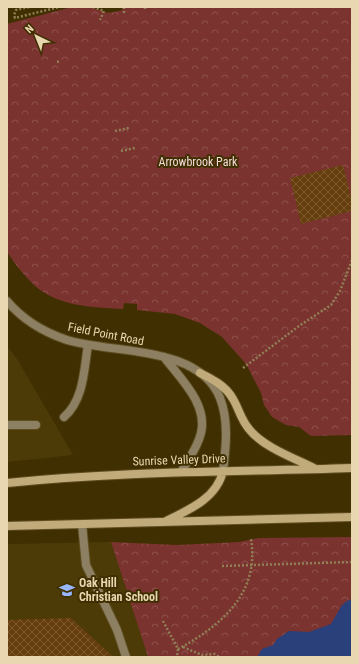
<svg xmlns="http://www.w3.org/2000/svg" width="359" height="664" font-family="'Roboto Condensed',sans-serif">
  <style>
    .built { fill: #4d3b07 }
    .park { fill: url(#park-crowns) }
    .water { fill: #2a407b }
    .building { fill: url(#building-cross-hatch) }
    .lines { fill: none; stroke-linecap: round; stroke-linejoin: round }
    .service-casing { stroke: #5e4d21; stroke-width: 10 }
    .minor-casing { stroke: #5e4d21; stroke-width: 10 }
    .secondary-casing { stroke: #5e4d21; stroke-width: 10 }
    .path { stroke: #918056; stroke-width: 2.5; stroke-dasharray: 2 2; stroke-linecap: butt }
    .service { stroke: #8d8062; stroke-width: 8 }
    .minor { stroke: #8d8062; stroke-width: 8 }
    .secondary { stroke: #c2ab7b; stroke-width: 8 }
    .labels { text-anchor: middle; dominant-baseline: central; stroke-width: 4; stroke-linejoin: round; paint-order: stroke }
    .park-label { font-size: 12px; fill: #f2dbd8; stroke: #402f01 }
    .street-label { font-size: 12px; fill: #e8d7b1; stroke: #402f01 }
    .poi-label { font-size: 12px; font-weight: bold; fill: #e8d7b1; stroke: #402f01; text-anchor: start }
  </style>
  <defs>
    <pattern id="park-crowns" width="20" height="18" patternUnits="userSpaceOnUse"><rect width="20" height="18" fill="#7a332f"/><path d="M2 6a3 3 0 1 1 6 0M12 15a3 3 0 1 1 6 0" fill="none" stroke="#8d504b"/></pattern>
    <pattern id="building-cross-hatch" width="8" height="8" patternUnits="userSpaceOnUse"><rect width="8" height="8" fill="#663e0d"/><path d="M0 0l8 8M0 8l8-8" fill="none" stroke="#7c592e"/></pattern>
  </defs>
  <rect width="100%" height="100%" fill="#402f01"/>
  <!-- built -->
  <path class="built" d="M7,346L17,359L73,455L7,462Z
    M111,542L148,657H7V544Z"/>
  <!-- park -->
  <path class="park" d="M68,7C74,7 82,6 88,7C104,10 103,16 122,10V8L126,7H352V435L311,436L299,427L286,425L272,417L264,405L261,393L246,364L222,337L200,323L175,314L137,310V304L124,303L123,309C92,307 60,307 35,286C24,276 15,264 7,252V24L68,8Z
    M352,537V657H148L111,542L177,545L239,542L259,538Z"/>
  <!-- water -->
  <path class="water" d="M352,599V657H257L262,649L273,645L277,639L289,631L309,632L331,624L342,605L347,601Z"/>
  <!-- building -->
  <path class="building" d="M343,165L352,201V211L301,224L290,178Z
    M71,618L113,657H7V620Z"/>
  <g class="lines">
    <defs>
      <path id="service" d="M64,417C84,400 84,369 88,345
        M7,425H36
        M82,524L86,565L117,630L126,657"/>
      <path id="minor" d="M7,301C23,320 43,332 67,340C113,354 199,345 220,398C229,421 226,447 223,471
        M164,357C180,378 208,404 201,433C198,447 188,460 181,472"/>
      <path id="secondary" d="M200,373C212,379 226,386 233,399C239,409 241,420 249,429C263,447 294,458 314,468
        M7,483C122,471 237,472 352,468
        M166,521C189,510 217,498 223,471
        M7,526L352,517"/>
    </defs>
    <!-- service casing -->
    <use href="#service" class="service-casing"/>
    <!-- minor casing -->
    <use href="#minor" class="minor-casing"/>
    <!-- secondary casing -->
    <use href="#secondary" class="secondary-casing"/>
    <!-- path -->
    <path class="path" d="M29,7L16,10L14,15L15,18L59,7
      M93,7L104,11L100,20
      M124,7V14
      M145,7V9
      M57,62L61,61
      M115,131L129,128
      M121,151L135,148
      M243,368L299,326L331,305L340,291L352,260
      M222,566L352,562
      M163,621L178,649L177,657
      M183,647L202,655L215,654L219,657
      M178,649C221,626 260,593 251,539"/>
    <!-- service -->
    <use href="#service" class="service"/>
    <!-- minor -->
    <use href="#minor" class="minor"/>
    <!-- secondary -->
    <use href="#secondary" class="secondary"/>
  </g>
  <!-- icons -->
  <defs>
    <symbol id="school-bare" viewBox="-9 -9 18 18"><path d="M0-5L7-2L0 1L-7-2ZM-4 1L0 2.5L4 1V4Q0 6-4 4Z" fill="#97b6fd" stroke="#402f01" stroke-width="2.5" paint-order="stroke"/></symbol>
  </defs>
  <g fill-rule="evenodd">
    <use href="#school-bare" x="56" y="579" width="22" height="22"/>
  </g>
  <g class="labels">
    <!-- park labels -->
    <g class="park-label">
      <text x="198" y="162">Arrowbrook Park</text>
    </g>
    <!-- street labels -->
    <g class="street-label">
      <text transform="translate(106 334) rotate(11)">Field Point Road</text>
      <text transform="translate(179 460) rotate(-2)">Sunrise Valley Drive</text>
    </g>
    <!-- poi labels -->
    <g class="poi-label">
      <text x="79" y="583">Oak Hill<tspan x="79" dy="14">Christian School</tspan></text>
    </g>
  </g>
  <!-- border -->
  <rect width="359" height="664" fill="none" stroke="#e8d7b1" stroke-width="16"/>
  <!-- north arrow -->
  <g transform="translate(36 36) rotate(317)" stroke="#402f01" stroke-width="3" paint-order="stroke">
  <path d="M0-3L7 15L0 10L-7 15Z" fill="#e8d7b1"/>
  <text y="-6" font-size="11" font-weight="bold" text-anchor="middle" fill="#e8d7b1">N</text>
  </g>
</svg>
